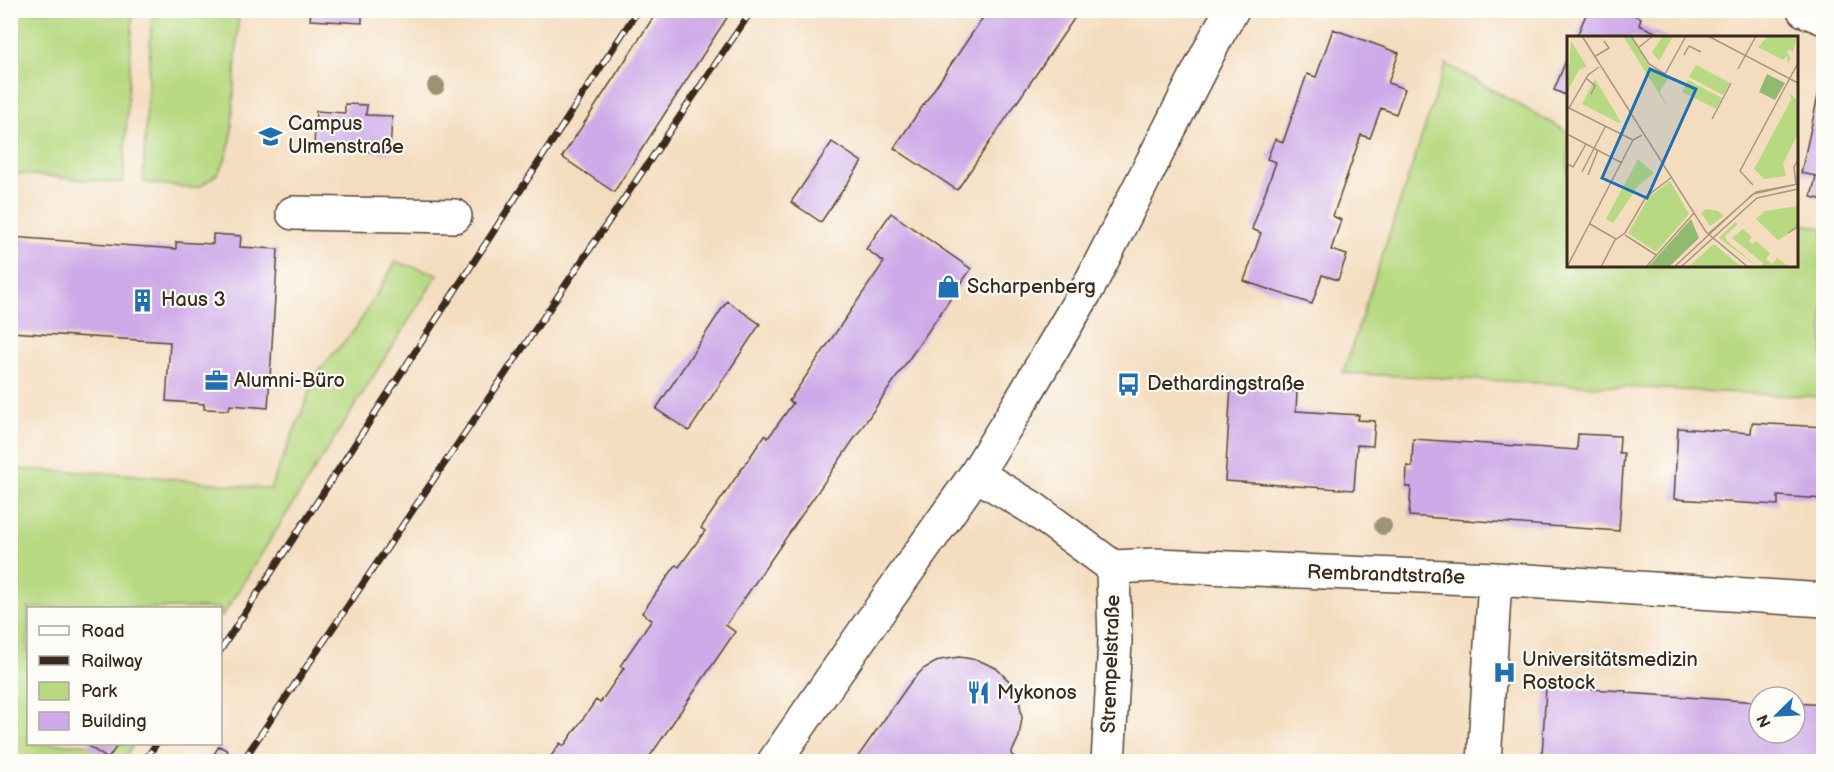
<svg xmlns="http://www.w3.org/2000/svg" width="1834" height="772" font-family="'Balsamiq Sans',sans-serif">
  <style>
    .green { fill: #b7d981; stroke: #798250; stroke-width: 1.5 }
    .building { fill: #ceaae8 }
    .lines { fill: none; stroke-linecap: round; stroke-linejoin: round }
    .minor-casing { stroke: #574536; stroke-width: 36 }
    .minor { stroke: #fff; stroke-width: 33 }
    .rail-casing { stroke: #3b2a1e; stroke-width: 7 }
    .rail { stroke: #fdfcf7; stroke-width: 4.5; stroke-dasharray: 14; stroke-linecap: butt }
    .tree { fill: #9f9374 }
    .labels { text-anchor: middle; dominant-baseline: central; stroke-width: 4.5; stroke-linejoin: round; paint-order: stroke }
    .poi-label { font-size: 20px; fill: #3b2a1e; stroke: #fdfcf7; text-anchor: start }
    .street-label { font-size: 20px; fill: #3b2a1e; stroke: #fdfcf7 }
    .inset-road { fill: none; stroke: #aa957f; stroke-width: 1.5 }
    .view { fill: #1f6fb2; fill-opacity: 0.15; stroke: #1f6fb2; stroke-width: 3 }
    .inset-edge { fill: none; stroke: #3b2a1e; stroke-width: 3 }
  </style>
  <rect width="100%" height="100%" fill="#fdfcf7"/>
  <filter id="ink" filterUnits="userSpaceOnUse"><feTurbulence type="fractalNoise" baseFrequency=".0167" numOctaves="2"/><feDisplacementMap in="SourceGraphic" scale="12" xChannelSelector="R" yChannelSelector="G"/><feConvolveMatrix kernelMatrix="1 2 1 2 8 2 1 2 1" color-interpolation-filters="sRGB"/></filter>
  <filter id="wash" filterUnits="userSpaceOnUse"><feTurbulence type="fractalNoise" baseFrequency=".008" numOctaves="4" result="noise"/><feDisplacementMap in="SourceGraphic" scale="24" xChannelSelector="R" yChannelSelector="G"/><feGaussianBlur stdDeviation="1.35" result="paint"/><feColorMatrix in="noise" values="0 0 0 0 0 0 0 0 0 0 0 0 0 0 0 0 0 1.4 0 .05"/><feComposite in="paint" operator="in"/></filter>
  <g filter="url(#wash)">
    <rect width="100%" height="100%" fill="#f4ddbf"/>
    <!-- green -->
    <path class="green" d="M10,11H133L123,183L11,173Z
      M152,11H239L231,140L224,163L217,174L201,186L192,188L143,182Z
      M1446,64L1568,132V266H1796L1797,223L1823,228V397L1343,373Z
      M396,262L438,274L221,618L220,608H28V744H134L122,761L11,762L10,608L18,469L126,474L270,489L319,370L356,328Z"/>
    <g id="blocks">
      <!-- building -->
      <path class="building" d="M311,10H362V23L310,20Z
        M658,10H732L614,192L562,157Z
        M988,10H1080L957,190L894,148Z
        M1588,10H1624L1641,18L1639,25L1669,38H1576Z
        M1333,29L1399,53L1388,83L1405,89L1396,114L1381,108L1370,138L1361,135L1333,216L1341,220L1331,250L1347,255L1338,280L1322,275L1312,304L1244,281L1261,233L1252,229L1276,162L1267,159L1275,139L1283,142L1307,74L1316,77Z
        M1568,56V96L1554,90Z
        M1820,87L1824,88V200L1811,197L1816,176L1801,173Z
        M345,104L367,105L366,115L392,116L390,153L314,147L316,111L345,113Z
        M832,142L862,162L821,222L791,202Z
        M891,213L971,269L726,625L735,632L646,762H547L560,743L564,746L596,700L600,703L624,668L620,666L652,620L642,613L676,565L679,567L705,531L701,528L765,435L768,438L793,403L789,401L884,262L866,249Z
        M213,234L241,236L240,247L278,249L268,408L230,405L229,410L204,409V404L166,401L170,342L10,332V237L176,249V242L213,244Z
        M727,301L760,324L689,431L656,409Z
        M1231,386L1297,391L1296,411L1359,415L1358,420L1375,421L1373,446L1357,445L1354,490L1225,481Z
        M1752,423L1824,427V499L1778,496V505L1674,499L1678,428L1751,433Z
        M1578,434L1620,436L1619,453H1624L1619,531L1409,516L1411,487H1406L1407,466L1412,467L1413,439L1577,450Z
        M959,657L978,660L996,668L1009,681L1019,699L1022,718L1019,737L1011,754L1020,762H854L910,683L923,669L940,660Z
        M1546,687L1626,691V693L1759,702V733H1795V703L1824,705V762H1535V754L1542,755Z
        M85,744H118L108,759Z
        M219,746L228,751L220,762H209Z"/>
    </g>
  </g>
  <g filter="url(#ink)">
    <use href="#blocks" fill-opacity="0" stroke="#574536" stroke-width="1.5"/>
    <g class="lines">
      <defs>
        <path id="minor" d="M1804,10L1824,18
          M293,213L455,216
          M976,474L1034,509L1113,567L1156,565L1495,579L1824,600
          M774,762L867,628L976,474L1017,408L1090,284L1219,32L1232,10
          M1108,762L1115,642L1113,567
          M1484,762L1495,579"/>
      </defs>
      <!-- minor casing -->
      <use href="#minor" class="minor-casing"/>
      <!-- minor -->
      <use href="#minor" class="minor"/>
      <defs>
        <path id="rail" d="M220,651L638,10
          M144,762L156,744
          M242,762L752,10"/>
      </defs>
      <!-- rail casing -->
      <use href="#rail" class="rail-casing"/>
      <!-- rail -->
      <use href="#rail" class="rail"/>
    </g>
    <!-- trees -->
    <g class="tree">
      <circle cx="436" cy="86" r="9"/>
      <circle cx="1383" cy="526" r="9"/>
    </g>
  </g>
  <!-- icons -->
  <defs>
    <symbol id="university-bare" viewBox="-9 -9 18 18"><path d="M0-5L7-2L0 1L-7-2ZM-4 1L0 2.5L4 1V4Q0 6-4 4Z" fill="#1f6fb2" stroke="#fdfcf7" stroke-width="2.5" paint-order="stroke"/></symbol>
    <symbol id="shop-bare" viewBox="-9 -9 18 18"><path d="M-5-2.5h2.3a2.7 3.5 0 0 1 5.4 0H5L5.5 6h-11ZM-1.5-2.5h3a1.5 2.3 0 0 0-3 0Z" fill="#1f6fb2" stroke="#fdfcf7" stroke-width="2.5" paint-order="stroke"/></symbol>
    <symbol id="building-bare" viewBox="-9 -9 18 18"><path d="M-4-6H4V6H1V3H-1V6H-4ZM-2.5-4.3h1.7v1.8h-1.7ZM.8-4.3h1.7v1.8H.8ZM-2.5-1h1.7V.8h-1.7ZM.8-1h1.7V.8H.8Z" fill="#1f6fb2" stroke="#fdfcf7" stroke-width="2.5" paint-order="stroke"/></symbol>
    <symbol id="office-bare" viewBox="-9 -9 18 18"><path d="M-6-3h4V-5.5h4V-3h4V5H-6ZM-1-4.5V-3h2v-1.5ZM-6 0V1H6V0Z" fill="#1f6fb2" stroke="#fdfcf7" stroke-width="2.5" paint-order="stroke"/></symbol>
    <symbol id="bus-bare" viewBox="-9 -9 18 18"><path d="M-5-6H5V4H4V6H2V4H-2V6H-4V4H-5ZM-3.5-4V0h7V-4ZM-3.5 1.2v1.5H-2V1.2ZM2 1.2v1.5H3.5V1.2Z" fill="#1f6fb2" stroke="#fdfcf7" stroke-width="2.5" paint-order="stroke"/></symbol>
    <symbol id="hospital-bare" viewBox="-9 -9 18 18"><path d="M-5-5h3v3.5h4V-5h3V5h-3V1.5h-4V5h-3Z" fill="#1f6fb2" stroke="#fdfcf7" stroke-width="2.5" paint-order="stroke"/></symbol>
    <symbol id="restaurant-bare" viewBox="-9 -9 18 18"><path d="M-5-6h1v4h1v-4h1v4h1v-4h1v5L-1.5 .5V6h-2V.5L-5-1ZM5-6V6H3V1.5H1.5Q1.5-4 5-6Z" fill="#1f6fb2" stroke="#fdfcf7" stroke-width="2.5" paint-order="stroke"/></symbol>
  </defs>
  <g fill-rule="evenodd">
    <use href="#university-bare" x="254" y="120" width="33" height="33"/>
    <use href="#shop-bare" x="932" y="270" width="33" height="33"/>
    <use href="#building-bare" x="126" y="284" width="33" height="33"/>
    <use href="#office-bare" x="200" y="364" width="33" height="33"/>
    <use href="#bus-bare" x="1112" y="368" width="33" height="33"/>
    <use href="#hospital-bare" x="1488" y="656" width="33" height="33"/>
    <use href="#restaurant-bare" x="962" y="676" width="33" height="33"/>
  </g>
  <g class="labels">
    <!-- poi labels -->
    <g class="poi-label">
      <text x="288" y="124">Campus<tspan x="288" dy="23">Ulmenstraße</tspan></text>
      <text x="967" y="287">Scharpenberg</text>
      <text x="161" y="300">Haus 3</text>
      <text x="234" y="381">Alumni-Büro</text>
      <text x="1147" y="384">Dethardingstraße</text>
      <text x="1522" y="660">Universitätsmedizin<tspan x="1522" dy="23">Rostock</tspan></text>
      <text x="997" y="693">Mykonos</text>
    </g>
    <!-- street labels -->
    <g class="street-label">
      <text transform="translate(1386 575) rotate(2)">Rembrandtstraße</text>
      <text transform="translate(1111 664) rotate(-88)">Strempelstraße</text>
    </g>
  </g>
  <!-- overview -->
  <g transform="translate(1567 36)">
    <rect width="231" height="231" fill="#f4ddbf"/>
    <path d="M56,0H63L84,33L101,42L93,56L101,72ZM96,0H106L92,25L85,16ZM201,0H230L226,16L222,13L220,16L224,22L221,27L220,20L216,24L191,11ZM4,5L20,31L12,34L0,56ZM129,29L163,47L156,59L122,41ZM28,43L54,86L52,87L15,68ZM121,44L155,62L149,73L115,56ZM223,57L231,65V98L216,128L219,140L197,143L187,133L224,64ZM71,123L87,137L72,149L46,187L39,183ZM103,145L122,178L89,216L61,197L82,161ZM230,170L231,192L211,204L189,183L198,175ZM139,173L151,175L157,180L143,190L134,177ZM168,186L171,188L158,200L160,205L191,231L152,202ZM176,193L185,201L182,205L185,208L189,205L203,217L199,223L205,228L210,222L223,231H193L196,227L165,202ZM147,208L165,223L175,231H121Z" fill="#b7d981"/>
    <path d="M200,38L218,47L208,64L192,56ZM124,183L132,202L102,231H81Z" fill="#91b96f"/>
    <path class="inset-road" d="M15,0L139,196L181,231M64,0L82,28L98,38L119,0M141,0L231,47M71,12L86,0M117,19L122,10L134,16M27,21L42,12L37,5M171,33L189,0M19,42L28,50L24,58M0,71L66,104M2,72L21,39L32,31M145,83L164,47M0,98L55,127M0,128L6,131L19,108M15,136L38,91M21,139L31,114M229,148L227,131L231,124M186,149L173,135L231,27M23,188L49,203M221,197L230,191L231,182M141,198L189,156L231,148M58,199L89,219M0,231L66,104L75,99M34,231L48,204L58,197L79,161L105,141M79,231L127,177M107,231L186,158L231,148M114,231L190,162L231,153"/>
    <path class="view" d="M83,33L129,53L80,162L35,142Z"/>
    <rect width="231" height="231" class="inset-edge"/>
  </g>
  <!-- margin -->
  <rect width="1834" height="772" fill="none" stroke="#fdfcf7" stroke-width="36"/>
  <!-- legend -->
  <rect x="27" y="607" width="195" height="138" fill="#fdfcf7" stroke="#afa8a0" stroke-width="1.5"/>
  <rect x="39" y="626" width="30" height="9" fill="#ffffff" stroke="#afa8a0" stroke-width="1.5"/>
  <text x="81" y="637" font-size="18" fill="#3b2a1e">Road</text>
  <rect x="39" y="656" width="30" height="9" fill="#3b2a1e" stroke="#afa8a0" stroke-width="1.5"/>
  <text x="81" y="667" font-size="18" fill="#3b2a1e">Railway</text>
  <rect x="39" y="682" width="30" height="18" fill="#b7d981" stroke="#afa8a0" stroke-width="1.5"/>
  <text x="81" y="697" font-size="18" fill="#3b2a1e">Park</text>
  <rect x="39" y="712" width="30" height="18" fill="#ceaae8" stroke="#afa8a0" stroke-width="1.5"/>
  <text x="81" y="727" font-size="18" fill="#3b2a1e">Building</text>
  <!-- north arrow -->
  <g transform="translate(1777 715) rotate(246)"><circle r="28" fill="#fdfcf7" stroke="#afa8a0" stroke-width="1.5"/>
  <path d="M0-4.5L10 22L0 15L-10 22Z" fill="#1f6fb2"/>
  <text y="-9" font-size="16" font-weight="bold" text-anchor="middle" fill="#3b2a1e">N</text>
  </g>
</svg>
